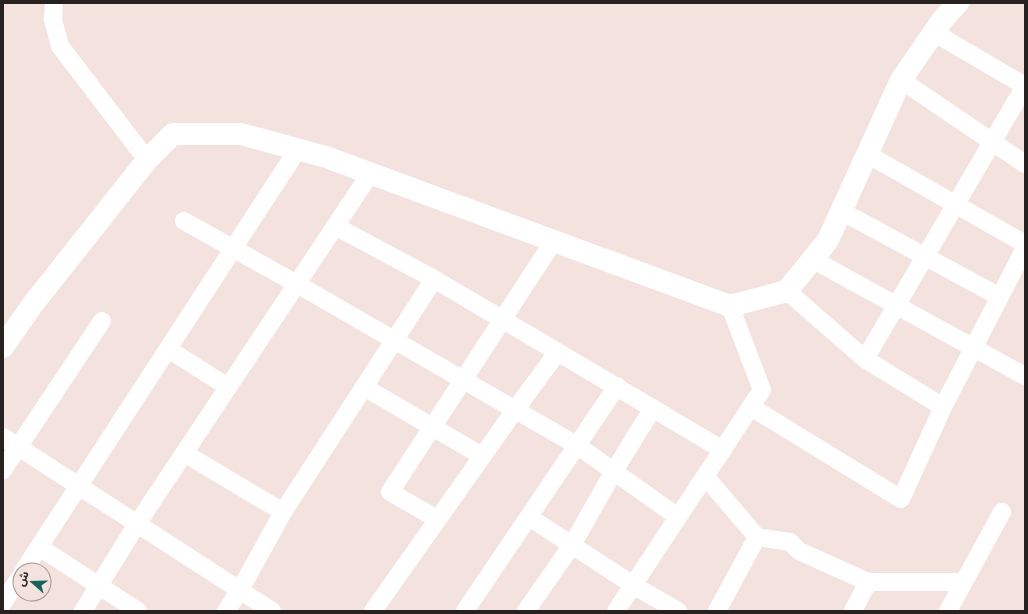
<svg xmlns="http://www.w3.org/2000/svg" width="1028" height="614" font-family="'Roboto Condensed','Noto Sans Arabic',sans-serif">
  <style>
    .lines { fill: none; stroke-linecap: round; stroke-linejoin: round }
    .minor { stroke: #fff; stroke-width: 18 }
    .tertiary { stroke: #fff; stroke-width: 22 }
  </style>
  <rect width="100%" height="100%" fill="#f3e2dd"/>
  <g class="lines">
    <!-- minor -->
    <path class="minor" d="M54,3L53,20L60,46L147,160
      M933,32L1025,86
      M901,80L1025,164
      M867,154L1025,244
      M841,211L1000,297
      M184,221L297,284L578,446L678,517
      M335,226L434,279L723,450
      M812,259L1025,376
      M787,291L865,359L943,407L1025,248
      M168,349L228,387
      M865,359L1025,86
      M364,387L482,456
      M751,407L901,499L943,407
      M3,437L272,611
      M184,453L283,512
      M3,470L102,321
      M705,476L757,537L790,542L799,551L868,582H964
      M529,517L633,585L678,611
      M437,519L390,492L553,242
      M39,547L138,611
      M24,570L298,149
      M3,603L20,577
      M83,611L137,524L370,174
      M226,611L240,590L283,512L434,279
      M373,611L515,410L557,353
      M465,611L617,386
      M526,611L572,545L614,471L653,408
      M616,611L762,390L730,306
      M717,611L757,537
      M853,611L868,582
      M948,611L1002,512"/>
    <!-- tertiary -->
    <path class="tertiary" d="M3,347L33,304L147,160L173,134H241L326,157L730,306L787,291L828,240L901,80L943,19L958,3"/>
  </g>
  <!-- border -->
  <rect width="1028" height="614" fill="none" stroke="#27211f" stroke-width="8"/>
  <!-- north arrow -->
  <g transform="translate(32 582) rotate(290)"><circle r="19" fill="#f3e2dd" stroke="#a19591"/>
  <path d="M0-3L7 15L0 10L-7 15Z" fill="#15635e"/>
  <text y="-6" font-size="11" font-weight="bold" text-anchor="middle" fill="#27211f">ش</text>
  </g>
</svg>
